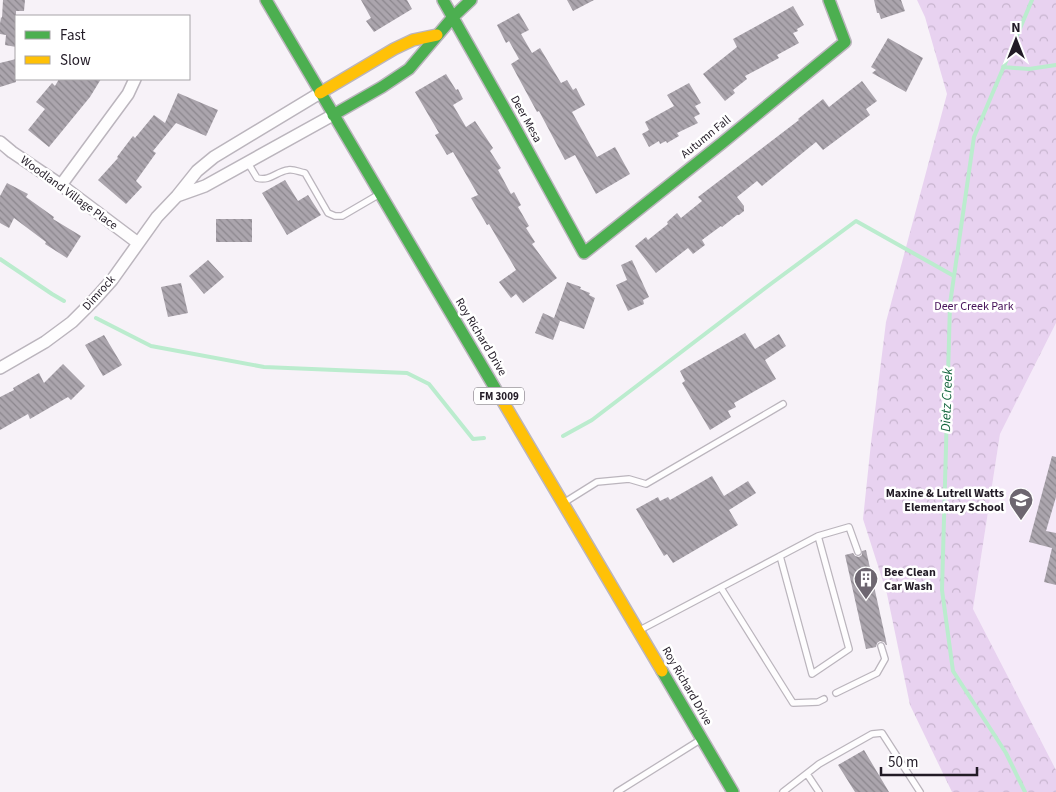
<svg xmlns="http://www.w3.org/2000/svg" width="1056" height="792" font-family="'Source Sans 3',sans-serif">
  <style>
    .built { fill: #f5eaf9 }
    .forest { fill: url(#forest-crowns) }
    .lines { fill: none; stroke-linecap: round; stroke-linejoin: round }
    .stream { stroke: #bbecce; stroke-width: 4 }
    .building { fill: url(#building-back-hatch) }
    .lane-casing { stroke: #bbb5bd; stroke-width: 8 }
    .street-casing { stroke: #bbb5bd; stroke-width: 14 }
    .fast-casing { stroke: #bbb5bd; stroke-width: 14 }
    .slow-casing { stroke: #bbb5bd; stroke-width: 14 }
    .lane { stroke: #fefdfe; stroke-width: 5.5 }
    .street { stroke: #fefdfe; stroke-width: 11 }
    .fast { stroke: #4caf50; stroke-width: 11 }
    .slow { stroke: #ffc107; stroke-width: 11 }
    .labels { text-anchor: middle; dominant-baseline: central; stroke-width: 5; stroke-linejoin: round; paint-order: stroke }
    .shield { fill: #fff; stroke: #645f67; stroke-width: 1 }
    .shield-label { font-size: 11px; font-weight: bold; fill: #221b26 }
    .street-label { font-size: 12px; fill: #221b26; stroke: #fff }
    .park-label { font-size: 12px; fill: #461159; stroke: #fff }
    .poi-label { font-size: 12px; font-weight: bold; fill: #221b26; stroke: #fff; text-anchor: end }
    .water-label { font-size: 14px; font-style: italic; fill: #16673f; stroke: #fff }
  </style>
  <defs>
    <pattern id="forest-crowns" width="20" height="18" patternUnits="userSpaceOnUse" patternTransform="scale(1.25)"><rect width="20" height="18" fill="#e8d2f0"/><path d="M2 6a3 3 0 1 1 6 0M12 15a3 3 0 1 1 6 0" fill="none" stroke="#c7b4ce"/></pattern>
    <pattern id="building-back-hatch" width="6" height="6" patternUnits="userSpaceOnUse" patternTransform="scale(1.25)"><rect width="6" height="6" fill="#aba5ad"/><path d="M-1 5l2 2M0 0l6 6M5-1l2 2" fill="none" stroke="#8b868d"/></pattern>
  </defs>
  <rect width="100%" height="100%" fill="#f7f2f8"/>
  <!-- built -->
  <path class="built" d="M1056,323V770L973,609L1000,434Z"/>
  <!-- forest -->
  <path class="forest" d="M917,0H1056V323L1000,434L973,609L1056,770V792H952L910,705L887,594L863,519L871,443L886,322L947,94L925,17Z"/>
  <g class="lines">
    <!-- stream -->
    <path class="stream" d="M1003,67L1029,69L1056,65
      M0,259L52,294L64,301
      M96,318L151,346L264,367L407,373L429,384L473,439L484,438
      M563,436L592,420L772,283L856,221L954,276
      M1025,792L1006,753L953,671L942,590L950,304L974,137L1032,0"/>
  </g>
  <!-- building -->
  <path class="building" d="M3,0H25L24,11H16V47L5,45L6,35L0,34V24L1,17L2,18Z
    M361,0H407L412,9L374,32L366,21L371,18Z
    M567,0H594L573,11Z
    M874,0H901L905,11L881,19L879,13H877Z
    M793,6L804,25L797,29L798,31L793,33L799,43L777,55L779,58L745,76L747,79L733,90L735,93L725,101L703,74L737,47L733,39Z
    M519,13L529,30L521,34L532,53L540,48L561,83L567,80L573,90L576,88L585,105L572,112L597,157L615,147L630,174L596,194L575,155L565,160L539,111L537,112L511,64L519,59L509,41L506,43L497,25Z
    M888,38L923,58L906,92L872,73L876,70L871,67Z
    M16,59V82L0,87V63Z
    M446,74L456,90L458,89L463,99L453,105L466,127L475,121L493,148L490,151L501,168L498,170L511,194L514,192L521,205L518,207L529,226L526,228L535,242L532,244L557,278L523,303L516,294L511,298L499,282L516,270L489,224L487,225L471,198L478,195L453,152L447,155L435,135L439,133L415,92Z
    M59,79H101L90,97L49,147L28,130L45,109L36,102L52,83L55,86Z
    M862,81L877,101L866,109L870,115L823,150L816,142L762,186L757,181L737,197L744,206V211L739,215H737L722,227L721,226L702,240L705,245L693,254L688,248L656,273L635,246L646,237L648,240L668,224L667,222L677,213L681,218L702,201L698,197L799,120L798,119L823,99L829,107Z
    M689,83L701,103L695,106L700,114L694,117L698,123L677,133L679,136L667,143L666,141L660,144L659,141L649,147L642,134L649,130L645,122L674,106L667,95Z
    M178,93L218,110L206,136L176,123L153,151L156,153L136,181L142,187L126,204L98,180L118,158L117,157L133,136L135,138L154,115L165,123Z
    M285,180L298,201L308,195L321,215L287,235L262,193Z
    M7,183L28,194L26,197L54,217L53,219L81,236L67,258L45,244L46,242L14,218L9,228L0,223V196Z
    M216,219H252V242H216Z
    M208,260L224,277L204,294L189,276Z
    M632,260L649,297L643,300L644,304L628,311L616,285L627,280L621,265Z
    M567,282L581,287L580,289L590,293L589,295L595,298L584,329L558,320L560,321L553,340L535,333L543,313L554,318Z
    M181,283L188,313L168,317L161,287Z
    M745,333L755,349L779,334L786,346L765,360L776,379L734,403L736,407L728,411L731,417L710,430L682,383L685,381L680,371Z
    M104,335L122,365L103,376L85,345Z
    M63,364L85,386L71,400L68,397L30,419L28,414L0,430V397L14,390L13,388L39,373L44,383Z
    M1052,456L1056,457V497L1046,531L1056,533V585L1044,582L1052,548L1029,542Z
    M712,476L724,496L748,481L756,493L729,510L738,525L673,563L667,554L664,556L636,509L658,497L660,501L668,497L670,500Z
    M866,550L887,645H886L884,642L880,641L877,643L876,647L866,649L845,555L853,553L855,556L859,557L862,555V551Z
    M864,750L889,792H855L838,765Z"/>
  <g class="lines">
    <defs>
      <path id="lane" d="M248,163L257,178C270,182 277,171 288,170C294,169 299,172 305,173L328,213L335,216H342L378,195
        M565,502L597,482L629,479L646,484L783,404
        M780,556L812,674L849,649L818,536
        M721,588L793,703L818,702L824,699
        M640,630L818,536L849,527L858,552
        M836,693L877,673L885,659L881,646
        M807,774L819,792
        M617,792L700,740
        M783,792L819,764L872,734L882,733L920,792"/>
      <path id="street" d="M0,142L12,152L61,185L138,243
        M61,185L128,94L135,79
        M177,196L205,186L333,115
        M0,368L45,342L72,322L94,300L112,280L157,217L177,196L197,171L214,157L320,93"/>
      <path id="fast" d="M266,0L502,400
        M443,0L512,122L584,253L722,143L845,42L829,0
        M333,115L382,87L409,69L453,17L471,0
        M662,671L733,792"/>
      <path id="slow" d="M320,93L394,49L413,40L437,35
        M502,400L662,671"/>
    </defs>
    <!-- lane casing -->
    <use href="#lane" class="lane-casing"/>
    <!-- street casing -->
    <use href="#street" class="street-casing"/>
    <!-- fast casing -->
    <use href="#fast" class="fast-casing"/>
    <!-- slow casing -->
    <use href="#slow" class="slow-casing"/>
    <!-- lane -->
    <use href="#lane" class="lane"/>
    <!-- street -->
    <use href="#street" class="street"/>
    <!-- fast -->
    <use href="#fast" class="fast"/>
    <!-- slow -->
    <use href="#slow" class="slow"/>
  </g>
  <!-- icons -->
  <defs>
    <symbol id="school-pin" viewBox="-11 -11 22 30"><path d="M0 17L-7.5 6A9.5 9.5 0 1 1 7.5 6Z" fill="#6d6670" stroke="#fff"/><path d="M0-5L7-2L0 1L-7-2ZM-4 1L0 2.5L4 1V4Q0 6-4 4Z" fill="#fff"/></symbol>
    <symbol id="building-pin" viewBox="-11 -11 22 30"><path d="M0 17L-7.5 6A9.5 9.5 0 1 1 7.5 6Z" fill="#6d6670" stroke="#fff"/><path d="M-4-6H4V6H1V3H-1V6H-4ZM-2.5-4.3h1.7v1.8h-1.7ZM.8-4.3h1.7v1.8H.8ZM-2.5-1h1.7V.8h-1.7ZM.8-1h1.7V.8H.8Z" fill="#fff"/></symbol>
  </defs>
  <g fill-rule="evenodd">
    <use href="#school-pin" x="1007" y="486" width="28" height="38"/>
    <use href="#building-pin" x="852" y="565" width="28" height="38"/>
  </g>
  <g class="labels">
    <!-- shield labels -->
    <rect class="shield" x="474" y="387.5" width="50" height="17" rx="4"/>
    <g class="shield-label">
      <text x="499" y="396">FM 3009</text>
    </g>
    <!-- street labels -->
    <g class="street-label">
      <text transform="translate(526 119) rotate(61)">Deer Mesa</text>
      <text transform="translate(706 137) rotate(-39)">Autumn Fall</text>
      <text transform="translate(69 193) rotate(36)">Woodland Village Place</text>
      <text transform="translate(99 293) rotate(-48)">Dimrock</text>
      <text transform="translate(481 337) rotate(59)">Roy Richard Drive</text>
      <text transform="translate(687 686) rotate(60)">Roy Richard Drive</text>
    </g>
    <!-- park labels -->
    <g class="park-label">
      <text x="974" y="306">Deer Creek Park</text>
    </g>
    <!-- poi labels -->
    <g class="poi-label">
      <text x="1004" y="493">Maxine &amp; Lutrell Watts<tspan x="1004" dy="14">Elementary School</tspan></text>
      <text x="884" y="572" text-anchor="start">Bee Clean<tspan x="884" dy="14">Car Wash</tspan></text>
    </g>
    <!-- water labels -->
    <g class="water-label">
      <text transform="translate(947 400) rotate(-88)">Dietz Creek</text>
    </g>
  </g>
  <!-- legend -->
  <rect x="15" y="15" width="175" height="65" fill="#ffffff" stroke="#a7a4a8"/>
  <rect x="25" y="31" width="25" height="8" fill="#4caf50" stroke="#a7a4a8"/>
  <text x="60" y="40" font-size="15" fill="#221b26">Fast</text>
  <rect x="25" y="56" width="25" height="8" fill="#ffc107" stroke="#a7a4a8"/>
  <text x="60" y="65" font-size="15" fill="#221b26">Slow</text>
  <!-- north arrow -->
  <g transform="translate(1016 40)" stroke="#ffffff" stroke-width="4" paint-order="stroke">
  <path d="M0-4L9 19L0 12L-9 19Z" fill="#221b26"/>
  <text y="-8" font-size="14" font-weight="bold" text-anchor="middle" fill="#221b26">N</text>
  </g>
  <!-- scale -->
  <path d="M881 767v8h96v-8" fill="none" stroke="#221b26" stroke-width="2.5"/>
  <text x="888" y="767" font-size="15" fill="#221b26" stroke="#ffffff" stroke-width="4" paint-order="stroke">50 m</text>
</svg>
